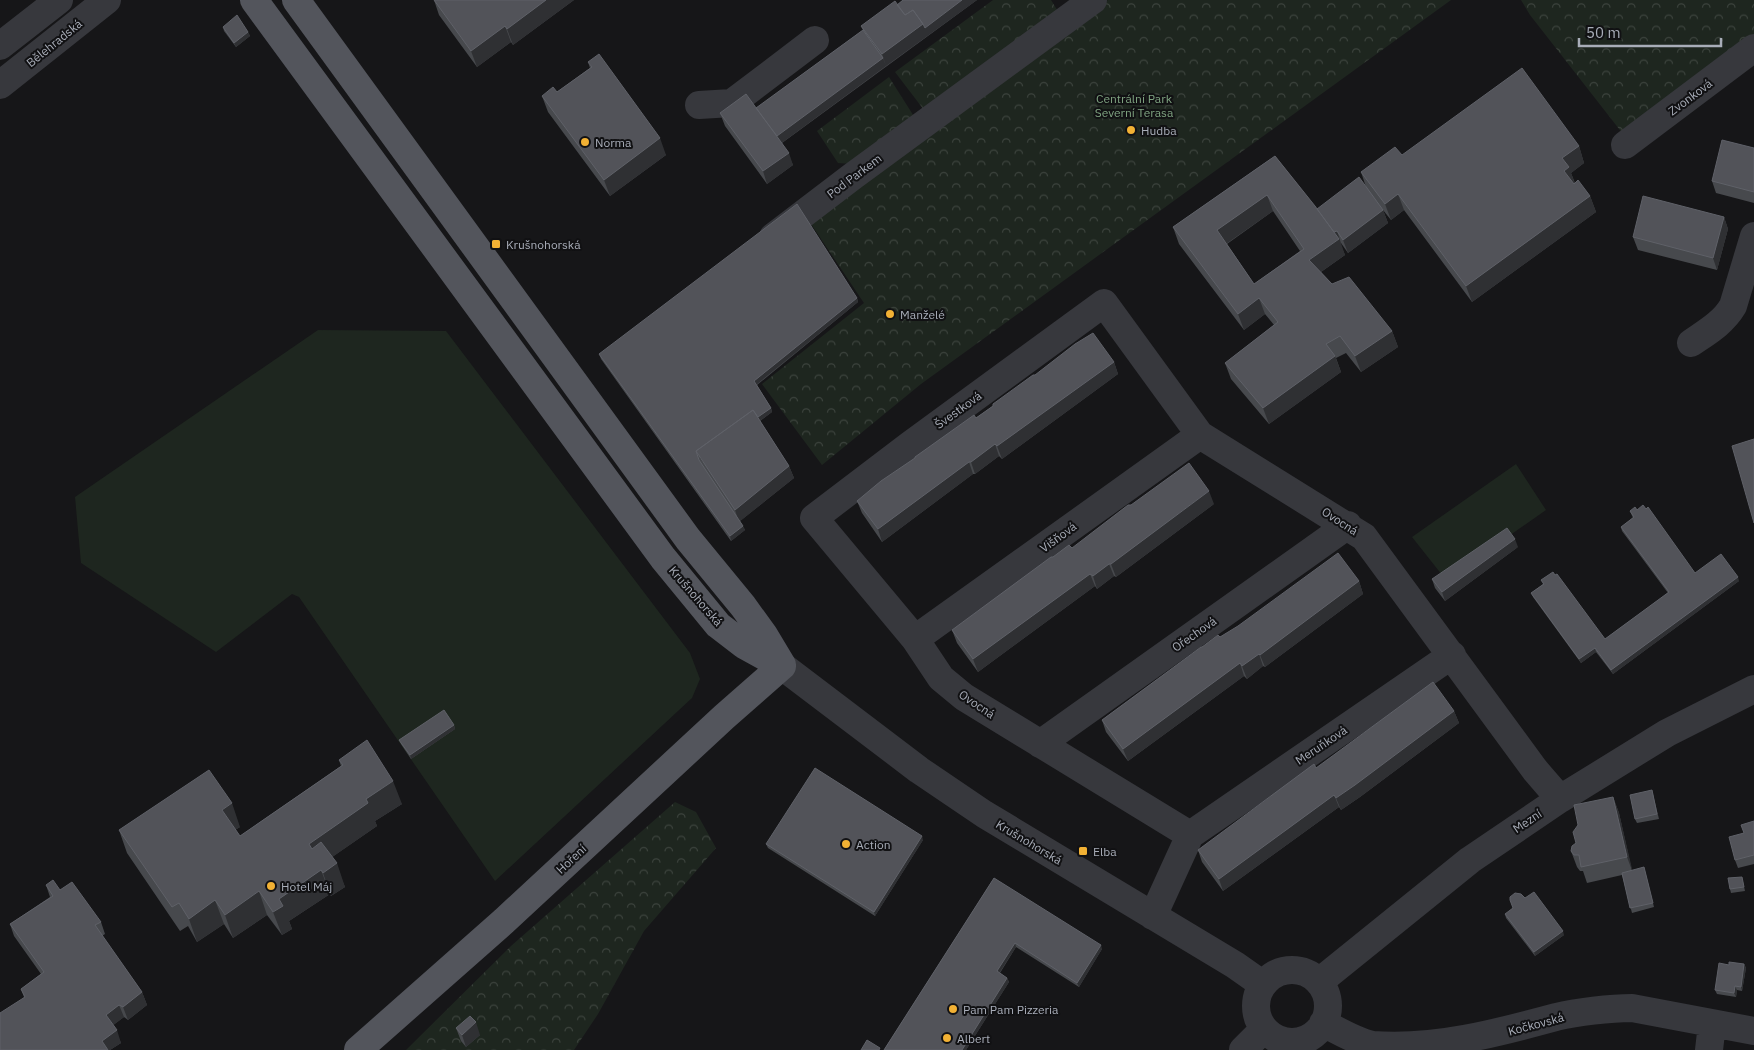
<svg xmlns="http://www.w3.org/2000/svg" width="1754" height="1050" font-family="'IBM Plex Sans',sans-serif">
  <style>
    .forest { fill: url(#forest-crowns) }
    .garden { fill: #1e261f }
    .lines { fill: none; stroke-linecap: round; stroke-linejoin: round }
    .minor { stroke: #37383d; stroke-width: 28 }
    .major { stroke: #53555c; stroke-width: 28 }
    .wall { fill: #47494d; fill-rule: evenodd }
    .shaded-wall { fill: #2f3033 }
    .building { fill: #525359; stroke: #5f6168; fill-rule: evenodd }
    .poi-dot { fill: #f2b134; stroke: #111113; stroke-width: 2 }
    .labels { text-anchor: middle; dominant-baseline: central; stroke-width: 4; stroke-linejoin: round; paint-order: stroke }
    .street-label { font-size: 12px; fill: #a8adb8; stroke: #111113 }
    .park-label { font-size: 12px; fill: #7fa381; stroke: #111113 }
    .poi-label { font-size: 12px; fill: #a8adb8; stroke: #111113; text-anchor: start }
  </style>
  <defs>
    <pattern id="forest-crowns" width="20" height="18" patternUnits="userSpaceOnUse" patternTransform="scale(1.25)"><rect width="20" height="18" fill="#1e261f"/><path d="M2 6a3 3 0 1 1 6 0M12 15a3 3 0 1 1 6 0" fill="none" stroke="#3c433d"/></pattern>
  </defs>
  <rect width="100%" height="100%" fill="#161618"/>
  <!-- forest -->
  <path class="forest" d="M993,0H1051L1059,13L924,110L895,72Z
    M1108,0H1451L921,384L822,465L762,384L864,303L809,221Z
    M1521,0H1754V41L1623,134L1530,15Z
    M889,77L915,118L852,164L838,163L817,131Z
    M675,802L696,812L716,848L644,931L598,1014L574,1050H406L511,946Z"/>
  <!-- garden -->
  <path class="garden" d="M318,330L446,331L690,653L700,679L692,698L495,881L299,597L292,594L216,652L81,563L75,497Z
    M1516,464L1546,510L1446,580L1412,537Z"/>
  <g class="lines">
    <!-- minor -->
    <path class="minor" d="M0,46L59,0
      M0,85L107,0
      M699,105L732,103L815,40
      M1625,145L1754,48
      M773,237L853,176L1093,0
      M1691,343C1707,332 1723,323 1733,306L1754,236
      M915,639L1200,435
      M782,666L919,770L984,814L1235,965L1262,984
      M1040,744L1348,525
      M1190,835L1452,655
      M1153,916L1190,835L964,697L941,678L915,639L814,518L910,445L1104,303L1200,435L1364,537L1535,770L1560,799
      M1256 1006a36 36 0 1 1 72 0a36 36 0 1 1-72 0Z
      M1319,982L1470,860L1560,799L1667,733L1754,689
      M1323,1023C1339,1031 1355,1041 1372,1045C1434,1050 1497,1033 1556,1017C1577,1012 1610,1008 1632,1008L1754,1031
      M1243,1050L1264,1029
      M1709,1050L1712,1024"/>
    <!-- major -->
    <path class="major" d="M254,0L663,558L718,625L744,645L782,666
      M296,0L688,539L743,606L764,635L782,665
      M358,1050L504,921L724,717L782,666"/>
  </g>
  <!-- wall -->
  <path class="wall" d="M434,0H574L513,45L511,42L477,67L439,15Z
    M903,0H977L782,143L793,165L767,184L725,126L720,113L756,108L863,30L861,26L897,5Z
    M223,27L248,32L250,36L236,47L224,31Z
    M588,62L666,155L610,196L548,112L542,96L557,92L590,68Z
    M1579,146L1584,163L1571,173L1575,183L1590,196L1596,212L1472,302L1404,210L1391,220L1383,210L1388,223L1348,253L1341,243L1340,244L1345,255L1321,272L1332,284L1392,331L1398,347L1361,372L1346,353L1336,358L1341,372L1269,424L1231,379L1225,363L1274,325L1265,314L1244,330L1179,244L1173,227L1275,156L1317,209L1366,187L1361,172L1402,155ZM1273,211L1300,251L1254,284L1227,244Z
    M1754,148V203L1716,193L1712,181Z
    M1724,217L1728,229L1717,270L1638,250L1633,237Z
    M857,298L858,302L757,385L771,408L772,412L760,421L789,466L794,478L740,521L745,530L731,541L601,359L599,354Z
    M1114,362L1118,374L1002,459L999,456L975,474H973L882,542L862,513L857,501L993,406L1035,375Z
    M1214,504L1116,577L1114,576L1097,589L1095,586L978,672L957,643L952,630L1053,557L1072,548Z
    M1637,510L1695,573L1739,581L1613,674L1596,652L1581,663L1533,597L1531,593L1543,584L1541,580L1605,639L1668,593L1622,531L1621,527L1633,518L1630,511Z
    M1518,547L1445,601L1435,588L1432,579Z
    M1359,581L1363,594L1265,667L1263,666L1247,679L1244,676L1128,761L1106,732L1102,720L1202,647L1220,637Z
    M1454,711L1459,723L1360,797L1341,810L1339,807L1223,891L1202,862L1198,850L1316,768Z
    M454,725L455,729L411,759L401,744L399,740Z
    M339,760L402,804L375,821L377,826L332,857L345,887L331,896L330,894L289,921L292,929L282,935L267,915L233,938L224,924L197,942L188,926L180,931L127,853L119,830L240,827L235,830L240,836L341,766Z
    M1652,790L1659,819L1637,823L1635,819Z
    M1613,797L1619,813L1632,871L1644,867L1654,907L1632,913L1622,875L1587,883L1583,871H1580L1577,867L1571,851L1576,843Z
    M1754,821V864L1738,868L1735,860L1744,833Z
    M923,840L875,916L768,848L766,844Z
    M1742,877L1745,891L1731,893L1730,889Z
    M994,878L1102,949L1079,987L1016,947L1000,973L1007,978L1009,982L966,1050H884Z
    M46,885L60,890L101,922L105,934L102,936L142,992L147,1005L128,1020L124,1017L113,1025L121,1043L110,1050H0L24,997L21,989L41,974L14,936L10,924L50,897Z
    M1505,914L1564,935L1535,956L1506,918Z
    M1744,964L1746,968L1742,991L1737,990L1736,997L1717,994L1715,990L1729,965Z
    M456,1028L480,1035L466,1047L461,1041Z"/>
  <!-- shaded-wall -->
  <path class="shaded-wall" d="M546,0H574L513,45L507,29Z
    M962,0H977L886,66L882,54L923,24Z
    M505,26L511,42L477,67L471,51Z
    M248,32L250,36L236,47L234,43Z
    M883,58L886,66L779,145L776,136Z
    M660,138L666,155L610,196L604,180Z
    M1579,146L1584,163L1571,173L1575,184L1570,188L1564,171L1562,158Z
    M789,153L793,165L767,184L763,171Z
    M1398,194L1404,210L1391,220L1385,204Z
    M1267,195L1273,211L1223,246L1217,230Z
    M1590,196L1596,212L1472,302L1466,286Z
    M1383,210L1388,223L1348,253L1343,240Z
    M1724,217L1728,229L1717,270L1713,258Z
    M1337,231L1345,255L1315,276L1309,260L1333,233Z
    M857,298L858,302L756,385L754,381Z
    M1259,298L1265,314L1244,330L1238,314Z
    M1392,331L1398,347L1361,372L1355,356Z
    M1335,356L1341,372L1269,424L1263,408Z
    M1114,362L1118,374L1002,459L997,446Z
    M771,408L772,412L703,462L700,458Z
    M995,444L999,456L975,474L971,462Z
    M969,462L973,474L882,542L878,529Z
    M789,466L794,478L739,522L735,510Z
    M1209,491L1214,504L1116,577L1111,564Z
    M743,526L745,530L731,541L730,536Z
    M1515,539L1518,547L1445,601L1442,592Z
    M1109,564L1114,576L1097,589L1093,576Z
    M1090,574L1095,586L978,672L973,659Z
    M1738,577L1739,581L1613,674L1611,670Z
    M1359,581L1363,594L1265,667L1260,655Z
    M1595,648L1596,652L1581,663L1579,659Z
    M1259,654L1263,666L1247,679L1242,666Z
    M1240,663L1244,676L1128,761L1123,749Z
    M1454,711L1459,723L1360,797L1341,810L1336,798Z
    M454,725L455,729L411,759L410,755Z
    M393,781L402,804L375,821L377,826L318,867L309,844L366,799Z
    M1334,795L1339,807L1223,891L1219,879Z
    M1613,797L1619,813L1633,873L1627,857Z
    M232,803L240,827L230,833L222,810Z
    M922,836L923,840L875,916L874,912Z
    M337,863L345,887L331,896L323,873Z
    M321,870L330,894L289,921L292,929L282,935L273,912L279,899Z
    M259,891L267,915L233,938L225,915Z
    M215,900L224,924L197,942L189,919Z
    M1563,931L1564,935L1535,956L1534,952Z
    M1015,943L1016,947L998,975L997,971Z
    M1101,945L1102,949L1079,987L1077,983Z
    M1744,964L1746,968L1742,991L1741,987Z
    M1007,978L1009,982L966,1050H962Z
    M1735,986L1737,990L1736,997L1734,993Z
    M142,992L147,1005L128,1020L123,1007Z
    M119,1005L124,1017L111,1027L106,1015Z
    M476,1022L480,1035L466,1047L462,1035Z
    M117,1030L121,1043L110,1050H105L102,1041Z"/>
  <!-- building -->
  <path class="building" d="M434,0H546L507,29L505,26L471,51Z
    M903,0H962L925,28L923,24L913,10L905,15L897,5Z
    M895,1L905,15L913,10L923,24L882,54L861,26Z
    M237,15L248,32L234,43L223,27Z
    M863,30L883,58L777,136L756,108Z
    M599,54L660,138L604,180L542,96L553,87L557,92L592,67L588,62Z
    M1522,68L1579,146L1562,158L1569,167L1564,171L1574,184L1578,180L1590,196L1466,286L1398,194L1385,204L1361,172L1395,147L1402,155Z
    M746,94L789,153L763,171L720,113Z
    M1722,140L1754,148V192L1712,181Z
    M1275,156L1315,206L1339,239L1309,260L1332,284L1349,277L1392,331L1355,356L1340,336L1326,344L1335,356L1263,408L1225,363L1278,322L1259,298L1238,314L1173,227ZM1267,195L1304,249L1254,284L1217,230Z
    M1359,177L1383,210L1343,240L1337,231L1334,232L1317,209Z
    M1643,196L1724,217L1713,258L1633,237Z
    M797,204L857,298L754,381L771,408L758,417L753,410L696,451L699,460L743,526L730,536L599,354Z
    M1093,333L1114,362L997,446L995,444L971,462H969L878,529L857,501L881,481L915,458V457L974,415L976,418L993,406V404L1033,375H1035L1075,344Z
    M753,410L789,466L735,510L696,451Z
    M1754,439V523L1732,446Z
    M1189,463L1209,491L1111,564H1109L1093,576L1090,574L973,659L952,630L1051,557H1053L1069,545L1072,548L1128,505H1131Z
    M1643,505L1646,509L1648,507L1695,573L1721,554L1738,577L1611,670L1595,648L1579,659L1531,593L1544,584L1541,580L1553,572L1555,575L1557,574L1605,639L1669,592L1621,527L1634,517L1630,511L1635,507L1637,510Z
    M1507,528L1515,539L1442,592L1432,579Z
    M1338,553L1359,581L1260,655L1259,654L1242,666L1240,663L1123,749L1102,720L1201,647H1202L1218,635L1220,637L1238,626Z
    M1433,682L1454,711L1355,785L1336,798L1334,795L1219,879L1198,850L1314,764L1316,768Z
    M444,710L454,725L410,755L399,740Z
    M367,740L393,781L366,799L368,803L309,844L312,849L321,842L337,863L323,873L321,870L279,899L283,906L273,912L259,891L225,915L215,900L189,919L179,903L172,907L119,830L209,770L232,803L222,810L240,836L343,765L339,760Z
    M815,768L922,836L874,912L766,844Z
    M1652,790L1657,814L1635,819L1630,795Z
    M1613,797L1627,857L1581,867L1579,855H1574L1571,851L1572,846L1576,843L1573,832L1578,825L1574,805Z
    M1754,821V855L1735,860L1729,837L1744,833L1741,825Z
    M1644,867L1653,903L1630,908L1622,873Z
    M1742,877L1744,887L1730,889L1728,878Z
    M994,878L1101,945L1077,983L1015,943L997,971L1007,978L962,1050H884Z
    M53,880L60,890L72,882L101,922L95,925L142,992L123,1007L119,1005L106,1015L117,1030L102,1041L108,1050H0V1013L25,997L21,989L44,972L10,924L53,896L46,885Z
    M1534,892L1563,931L1534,952L1505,914L1513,908L1510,900V897L1515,893L1521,894L1525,898Z
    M1729,962L1744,964L1741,987L1735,986L1734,993L1715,990L1719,963L1729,965Z
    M470,1016L476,1022L462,1035L456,1028Z
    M867,1040L880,1048L879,1050H861Z"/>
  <!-- markers -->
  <g class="poi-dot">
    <circle cx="1131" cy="130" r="5"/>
    <circle cx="585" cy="142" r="5"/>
    <rect x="491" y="239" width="10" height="10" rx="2.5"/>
    <circle cx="890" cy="314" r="5"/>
    <circle cx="846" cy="844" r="5"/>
    <rect x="1078" y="846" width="10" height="10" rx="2.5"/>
    <circle cx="271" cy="886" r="5"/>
    <circle cx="953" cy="1009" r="5"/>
    <circle cx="947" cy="1038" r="5"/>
  </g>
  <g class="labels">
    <!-- street labels -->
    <g class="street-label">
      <text transform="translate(54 43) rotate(-39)">Bělehradská</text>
      <text transform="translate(1690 97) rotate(-37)">Zvonková</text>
      <text transform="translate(854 176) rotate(-37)">Pod Parkem</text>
      <text transform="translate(958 410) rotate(-36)">Švestková</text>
      <text transform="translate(1340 521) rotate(33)">Ovocná</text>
      <text transform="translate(1058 537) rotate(-36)">Višňová</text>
      <text transform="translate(696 596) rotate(49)">Krušnohorská</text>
      <text transform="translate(1194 634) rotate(-35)">Ořechová</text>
      <text transform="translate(977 704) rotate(34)">Ovocná</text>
      <text transform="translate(1321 745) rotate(-34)">Meruňková</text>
      <text transform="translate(1527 821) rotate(-34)">Mezní</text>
      <text transform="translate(1029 842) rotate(31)">Krušnohorská</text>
      <text transform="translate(571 859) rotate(-43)">Hoření</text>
      <text transform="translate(1536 1024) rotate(-15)">Kočkovská</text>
    </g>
    <!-- park labels -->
    <g class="park-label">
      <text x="1134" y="98">Centrální Park<tspan x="1134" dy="14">Severní Terasa</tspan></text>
    </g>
    <!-- poi labels -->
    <g class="poi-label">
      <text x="1141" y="130">Hudba</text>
      <text x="595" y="142">Norma</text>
      <text x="506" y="244">Krušnohorská</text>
      <text x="900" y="314">Manželé</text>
      <text x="856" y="844">Action</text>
      <text x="1093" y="851">Elba</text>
      <text x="281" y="886">Hotel Máj</text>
      <text x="963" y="1009">Pam Pam Pizzeria</text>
      <text x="957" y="1038">Albert</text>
    </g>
  </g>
  <!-- scale -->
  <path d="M1579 38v8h142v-8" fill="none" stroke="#a8adb8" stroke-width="2.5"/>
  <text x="1586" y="38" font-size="15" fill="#a8adb8" stroke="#111113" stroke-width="4" paint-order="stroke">50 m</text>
</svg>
